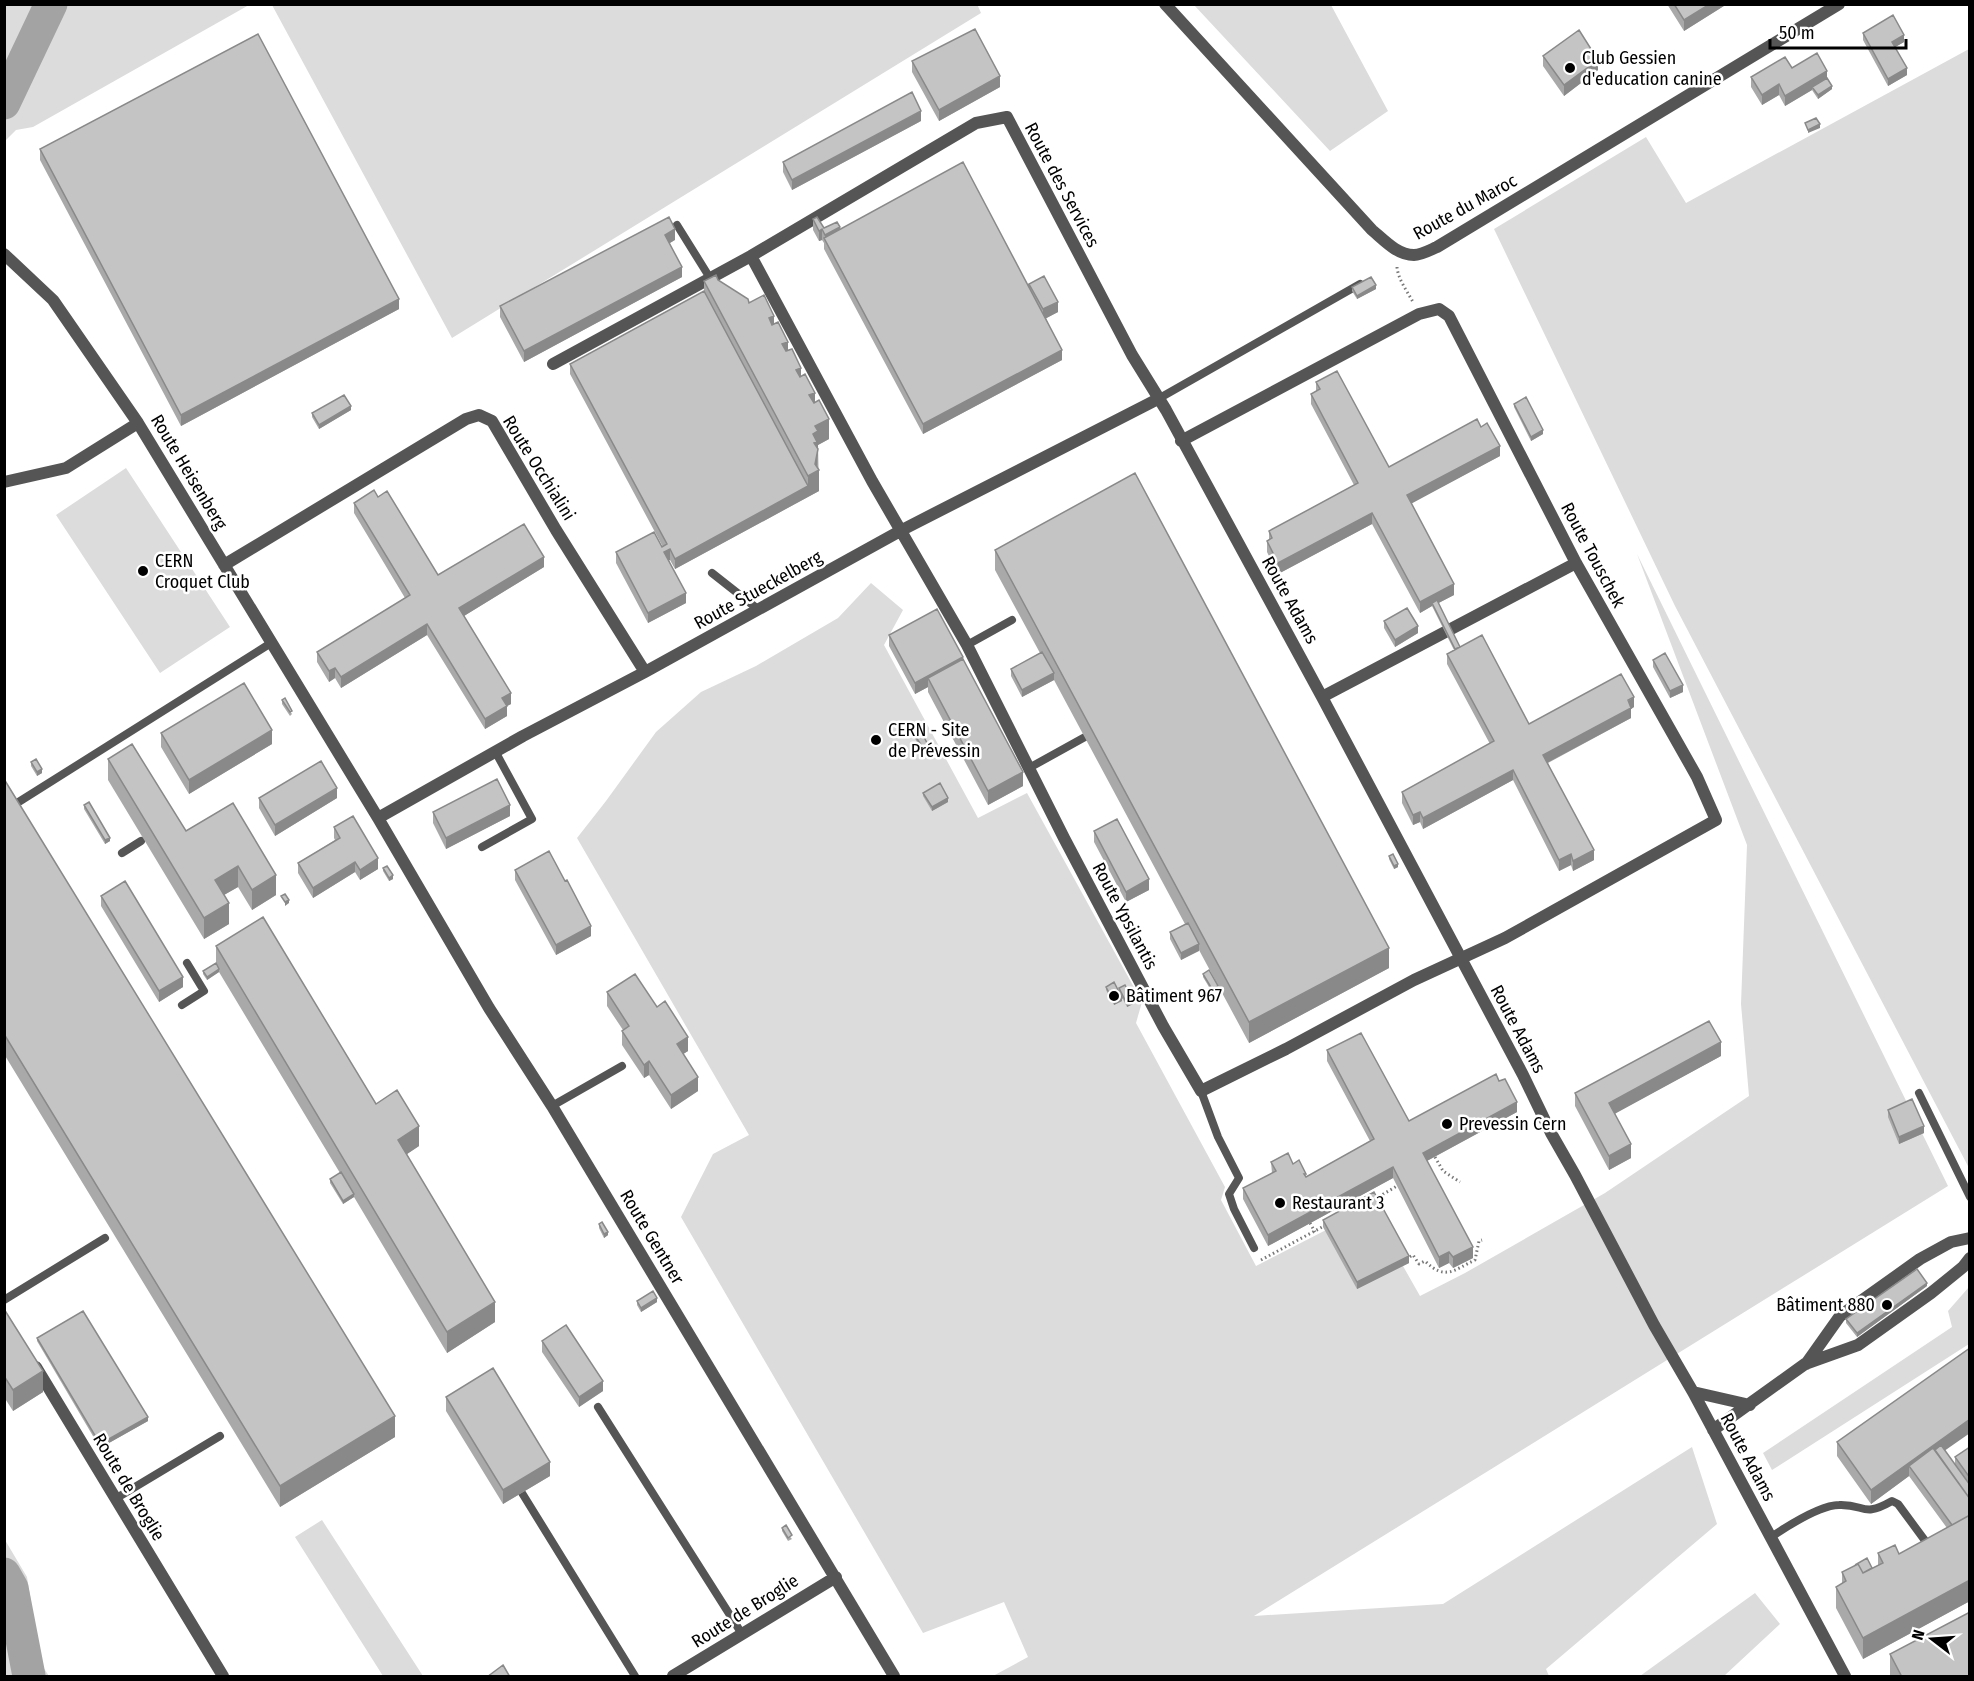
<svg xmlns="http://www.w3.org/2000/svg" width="1974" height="1681" font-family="'Fira Sans Condensed',sans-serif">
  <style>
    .green { fill: #dcdcdc }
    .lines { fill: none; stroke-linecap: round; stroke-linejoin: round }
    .river { stroke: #a3a3a3; stroke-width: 33 }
    .path { stroke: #777; stroke-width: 3; stroke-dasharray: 1.5 3; stroke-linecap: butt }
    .lane { stroke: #555; stroke-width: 8 }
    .street { stroke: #555; stroke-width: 12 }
    .wall { fill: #a9a9a9 }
    .shaded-wall { fill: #898989 }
    .building { fill: #c4c4c4; stroke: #898989; stroke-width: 1.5 }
    .poi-dot { fill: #000; stroke: #fff; stroke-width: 2 }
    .labels { text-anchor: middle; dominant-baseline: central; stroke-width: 5; stroke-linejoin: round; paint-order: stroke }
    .poi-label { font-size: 18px; fill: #000; stroke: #fff; text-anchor: start }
    .street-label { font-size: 18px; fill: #000; stroke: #fff }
  </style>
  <rect width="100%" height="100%" fill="#fff"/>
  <!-- green -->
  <path class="green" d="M5,4H249V5L33,127L16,130L5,141Z
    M977,4L981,13L452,338L272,5Z
    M1194,5H1331L1388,111L1330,151Z
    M1969,49V1168L1675,606L1494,229L1646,137L1686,203Z
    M126,468L230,627L160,673L56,515Z
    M1637,554L1948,1186L1254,1616L1443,1604L1692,1447L1717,1524L1546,1669L1549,1676H993L1028,1657L1004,1602L923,1633L681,1217L713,1154L749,1135L577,838L606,801L656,732L701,692L756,666L838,618L871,583L903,610L884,645L978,818L1027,793L1142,1002L1136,1023L1225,1187L1221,1200L1256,1266L1326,1230L1403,1266L1420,1296L1465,1273L1605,1193L1749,1096L1741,1004L1747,845Z
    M1969,1287V1344L1772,1470L1763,1453L1952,1327L1948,1311Z
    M322,1520L423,1676H383L295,1537Z
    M5,1540L27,1577L41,1664L49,1676H5Z
    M1755,1593L1780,1624L1724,1676H1640Z"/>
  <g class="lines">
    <!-- river -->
    <path class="river" d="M4,103L51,4
      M4,1574L12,1588L29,1676"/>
    <!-- path -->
    <path class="path" d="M1397,267C1398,279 1407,291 1413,302
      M1435,1157L1443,1171L1460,1182
      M1375,1199L1397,1186
      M1310,1223L1315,1232
      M1406,1259L1413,1255L1419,1264L1425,1261C1445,1281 1454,1270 1475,1260L1479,1241L1482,1240
      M1261,1260L1324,1226"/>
    <!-- lane -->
    <path class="lane" d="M677,225L710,278
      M1158,399L1360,284
      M712,573L759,610
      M967,645L1012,620
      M1029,768L1085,737
      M17,803L271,643
      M482,847L532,819L495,751
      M122,853L141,841
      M182,1005L204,991L187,963
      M1201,1091L1218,1137L1239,1178L1229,1194L1234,1209L1254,1248
      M1919,1093L1970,1197
      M552,1106L622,1066
      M4,1300L105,1238
      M598,1407L742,1634
      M522,1493L635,1676
      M115,1499L220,1436
      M1771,1537C1786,1527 1821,1505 1839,1505C1866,1504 1862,1518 1892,1501L1898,1504L1929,1546"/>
    <!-- street -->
    <path class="street" d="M1165,4L1372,230C1384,240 1397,255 1414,255C1421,255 1430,250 1437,247L1839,4
      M4,254L53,300L138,423L378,818L489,1008L552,1106L894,1676
      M751,256L872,481L967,645L1064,838L1163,1026L1201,1091L1286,1049L1414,980L1505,938L1716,820L1697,777L1576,563L1449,316L1439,309L1419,314L1181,441
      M553,364L751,256L976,123L1007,117L1132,355L1166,410L1322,697L1523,1075L1551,1133L1575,1175L1654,1325L1693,1392L1845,1676
      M4,482L66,468L138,423
      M224,565L466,419L479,415L492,421L556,530L645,672
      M1322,697L1576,563
      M378,818L523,736L645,672L902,530L1158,399
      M1806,1364L1840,1316L1920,1259L1951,1242L1970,1238
      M36,1367L223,1676
      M1693,1392L1750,1405
      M1713,1430L1805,1364L1858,1345L1931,1293L1963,1267L1970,1258
      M673,1676L836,1577"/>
  </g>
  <!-- wall -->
  <path class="wall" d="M1667,4H1727L1684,31Z
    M1863,33L1904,42L1895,47L1907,75L1888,86L1863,40Z
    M1543,56L1598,70L1564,96L1543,66Z
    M912,61L1000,87L939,121L912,72Z
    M1792,68L1827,78L1832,89L1818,99L1812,90L1785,106L1779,95L1762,105L1751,87V77Z
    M921,121L792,190L783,172V162Z
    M40,149L399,309L181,426L40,160Z
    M813,219L824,228L840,230L1029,287V284L1058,312L1046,318L1062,360L923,434L824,249V243L822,240L819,241L813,230Z
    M675,240L669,243L682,277L524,362L500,317V306Z
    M718,280L749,303L774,324L815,403L829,439L818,445L819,491L675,569L670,560H669L686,603L648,623L616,563V552L663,547L570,374V364L704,291V281Z
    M1352,287L1376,289L1357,299L1352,291Z
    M1316,382L1389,467L1481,427L1500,456L1411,503L1454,595L1438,603L1460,647L1529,724L1634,707L1631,709V718L1548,763L1594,860L1573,871L1571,865L1559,871L1513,780L1423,829L1420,822L1413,825L1402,803V792L1490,744L1447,664V654L1454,650L1432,606L1420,613L1372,524L1278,574L1267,552V541L1269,540V531L1354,485L1311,404V394L1316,391Z
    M1514,404L1543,434L1531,441L1514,407Z
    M351,410L319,429L312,417V413Z
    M378,497L438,575L544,567L464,616L511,704L507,706V716L485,729L427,635L341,688L335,678L329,682L317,662V652L405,598L354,513V503Z
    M995,550L1389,968L1249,1043L1199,950L1181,960L1170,939V932L1185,924L1054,680L1022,697L1011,676V669L1040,653L995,570Z
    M1384,621L1418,633L1395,647L1384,628Z
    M889,635L963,659L1023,786L988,805L928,692V687L915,694L889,646Z
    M1653,660L1683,692L1670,698L1653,667Z
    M282,700L292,714L290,716L282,704Z
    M161,733L272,744L189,794L161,747Z
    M914,734L928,749L923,752L914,737Z
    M108,759L186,831L233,803L276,895L252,910L238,887L224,895L229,924L204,939L108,780Z
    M31,762L42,773L37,776L31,766Z
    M4,779L395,1437L280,1507L4,1054Z
    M923,793L948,802L932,811L923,796Z
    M259,798H337L275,836L259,808Z
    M84,805L110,841L105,844L84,809Z
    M433,812L510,816L446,849L433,823Z
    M334,827L378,869L360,880L355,872L313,898L298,873V863L335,840L334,838Z
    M1094,831L1149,890L1126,902L1094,842Z
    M1389,856L1398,867L1394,869L1389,859Z
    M383,868L393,879L389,881L383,871Z
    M515,870L591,936L556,955L515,880Z
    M101,896L183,987L159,1002L101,906Z
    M216,946L419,1146L407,1154L495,1322L447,1353L354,1197L343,1204L330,1183V1179L340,1173L219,972L207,980L203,974V971L216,963Z
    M1203,974L1218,989L1212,992L1203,977Z
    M1106,987L1122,1001L1114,1005L1106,990Z
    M1119,988L1133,1004L1127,1007L1119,992Z
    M607,992L657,1007L688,1051L683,1054L698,1091L671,1109L649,1075L644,1078L622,1045V1031L623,1030L607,1006Z
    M1327,1050L1409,1121L1499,1081L1517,1112L1427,1161L1473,1258L1453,1268L1449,1263L1439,1268L1393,1178L1268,1246L1243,1199V1188L1272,1173L1271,1162L1293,1164L1306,1177L1370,1141L1327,1061Z
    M1721,1056L1615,1113L1631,1158L1609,1170L1575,1106V1093Z
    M1888,1110L1924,1133L1899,1144L1888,1117Z
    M1323,1220L1409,1263L1357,1289L1323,1227Z
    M599,1224L608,1235L604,1238L599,1228Z
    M1927,1286L1857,1337L1846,1323V1319Z
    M637,1301L657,1302L641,1312L637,1305Z
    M4,1309L43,1392L13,1411L4,1397Z
    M37,1338L148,1421L100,1448L37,1341Z
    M542,1341L603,1391L579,1407L542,1352Z
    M446,1397L550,1476L503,1504L446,1411Z
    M1837,1442L1945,1451L1955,1464V1457L1970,1447V1601L1863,1659L1836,1608V1587L1842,1584V1572L1872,1568L1878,1565V1553L1899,1554L1947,1528L1909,1476L1871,1504L1837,1456Z
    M782,1528L792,1539L788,1541L782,1531Z
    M1890,1654L1970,1677H1891L1890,1675Z"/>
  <!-- shaded-wall -->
  <path class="shaded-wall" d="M1710,4H1727L1684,31V20Z
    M1904,35V42L1892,49V42Z
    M1598,60V70L1564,96V85Z
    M1907,68V75L1888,86V79Z
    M1827,71V82L1812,87V90L1785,106V96Z
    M1000,76V87L939,121V110Z
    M1779,84V95L1762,105V95Z
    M1832,86V89L1818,99V95Z
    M921,111V121L792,190V180Z
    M1820,124V128L1808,133V130Z
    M840,227V238L825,241V235Z
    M675,229V240L665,246V235Z
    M822,229V240L819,241V231Z
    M682,267V277L524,362V351Z
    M1376,285V289L1357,299V296Z
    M399,299V309L181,426V415Z
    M1058,302V312L1043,320V309Z
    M774,316V336L769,318Z
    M788,342V363L782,344Z
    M1062,350V360L923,434V424Z
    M801,368V389L796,370Z
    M815,393V413L809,395Z
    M351,406V410L319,429V425Z
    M829,419V439L818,445L817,471L819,470V491L675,569V559L808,486V476L813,434L815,426Z
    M1543,430V434L1531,441V437Z
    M1500,446V456L1407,506V495Z
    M1372,513V524L1278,574V563Z
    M670,549V560L664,562V552Z
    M544,557V567L459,619V608Z
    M1454,584V595L1433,606L1432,603V606L1420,613V602Z
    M686,593V603L648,623V613Z
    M427,624V635L341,688V677Z
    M1418,626V633L1395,647V640Z
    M963,657V668L928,678V687L915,694V683Z
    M335,668V678L329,682V671Z
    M1054,673V680L1022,697V690Z
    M1683,685V692L1670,698V691Z
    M511,693V704L507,706V716L485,729V719L502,698Z
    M1634,697V707L1631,709V718L1543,765V755Z
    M272,730V744L189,794V780Z
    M928,745V749L923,752V748Z
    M42,769V773L37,776V772Z
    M1513,770V780L1423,829V818Z
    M1023,772V786L988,805V791Z
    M337,788V798L275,836V825Z
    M948,798V802L932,811V807Z
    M510,805V816L446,849V838Z
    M1420,812V822L1413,825V815Z
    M110,838V841L105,844V840Z
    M1594,850V860L1573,871V861Z
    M1571,854V865L1559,871V860Z
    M378,858V869L360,880V870Z
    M355,862V872L313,898V888Z
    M1398,864V867L1394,869V866Z
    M238,866V887L215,900V880Z
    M276,875V895L252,910V890Z
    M393,875V879L389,881V878Z
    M1149,879V890L1126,902V892Z
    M289,900V903L285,906V902Z
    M229,903V924L204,939V918Z
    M591,926V936L556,955V945Z
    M1199,944V951L1181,960V953Z
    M1389,948V968L1249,1043V1022Z
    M219,969V972L207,980V977Z
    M183,977V987L159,1002V991Z
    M1218,986V989L1212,992V989Z
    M1122,998V1001L1114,1005V1002Z
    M1133,1000V1004L1127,1007V1004Z
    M688,1037V1051L677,1058V1044Z
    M1721,1042V1056L1609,1117V1103Z
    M649,1061V1075L644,1078V1065Z
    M698,1077V1091L671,1109V1095Z
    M1517,1102V1112L1423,1163V1153Z
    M419,1126V1146L398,1160V1140Z
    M1924,1126V1133L1899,1144V1137Z
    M1631,1144V1158L1609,1170V1156Z
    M1393,1167V1178L1268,1246V1235Z
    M354,1194V1197L343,1204V1201Z
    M608,1232V1235L604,1238V1234Z
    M1473,1247V1258L1453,1268V1257Z
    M1449,1252V1263L1439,1268V1257Z
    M1409,1256V1263L1357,1289V1282Z
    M1927,1283V1286L1857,1337V1333Z
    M657,1298V1302L641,1312V1308Z
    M495,1302V1322L447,1353V1332Z
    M43,1371V1392L13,1411V1390Z
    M603,1381V1391L579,1407V1397Z
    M395,1416V1437L280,1507V1486Z
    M148,1417V1421L100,1448V1444Z
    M1970,1419V1433L1937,1456L1909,1466V1476L1871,1504V1490Z
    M550,1462V1476L503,1504V1490Z
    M1970,1580V1601L1863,1659V1638Z"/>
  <!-- building -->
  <path class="building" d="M1674,4H1710L1684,20Z
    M1893,15L1904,35L1892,42L1907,68L1888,79L1863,33Z
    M975,29L1000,76L939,110L912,61Z
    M1579,30L1598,60L1564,85L1543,56Z
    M258,34L399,299L181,415L40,149Z
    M1817,53L1827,71L1785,96L1779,84L1762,95L1751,77L1785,57L1792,68Z
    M1827,78L1832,86L1818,95L1812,87Z
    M912,92L921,111L792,180L783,162Z
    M1816,118L1820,124L1808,130L1805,123Z
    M963,162L1062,350L923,424L824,238Z
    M669,217L675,229L665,235L682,267L524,351L500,306Z
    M817,217L824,228L837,222L840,227L825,235L822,229L819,231L813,219Z
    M716,275L718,280L748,299L749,303L764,295L774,316L769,318L772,325L778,322L788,342L782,344L786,351L792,349L801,368L796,370L800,377L805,374L815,393L809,395L814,403L819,400L829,419L815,426L818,431L813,434L817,442L814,443L818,449L815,464L819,470L808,476L704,281Z
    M1044,276L1058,302L1043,309L1029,284Z
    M1371,277L1376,285L1357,296L1352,287Z
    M704,291L808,486L675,559L670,549L664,552L686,593L648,613L616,552L654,532L662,547L667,544L570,364Z
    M1337,371L1389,467L1477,419L1481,427L1487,423L1500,446L1407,495L1454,584L1420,602L1372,513L1278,563L1267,541L1272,538L1269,531L1358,483L1311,394L1320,389L1316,382Z
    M344,395L351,406L319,425L312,413Z
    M1526,397L1543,430L1531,437L1514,404Z
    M1135,473L1389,948L1249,1022L995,550Z
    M374,490L378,497L387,491L438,575L524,524L544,557L459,608L511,693L502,698L507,706L485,719L427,624L341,677L335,668L329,671L317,652L410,595L354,503Z
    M1437,600L1460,647L1455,649L1432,603Z
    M1407,608L1418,626L1395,640L1384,621Z
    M937,609L963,657L915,683L889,635Z
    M1482,635L1529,724L1621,674L1634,697L1628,700L1631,708L1543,755L1594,850L1573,861L1571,854L1559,860L1513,770L1423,818L1420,812L1413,815L1402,792L1494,741L1447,654Z
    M1042,652L1054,673L1022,690L1011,669Z
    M1665,653L1683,685L1670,691L1653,660Z
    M963,659L1023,772L988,791L928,678Z
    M244,683L272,730L189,780L161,733Z
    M285,698L292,711L290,712L282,700Z
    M921,731L928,745L923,748L914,734Z
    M132,744L186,831L233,803L276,875L252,890L238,866L215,880L229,903L204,918L108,759Z
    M36,759L42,769L37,772L31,762Z
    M321,761L337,788L275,825L259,798Z
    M4,779L395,1416L280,1486L4,1034Z
    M497,779L510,805L446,838L433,812Z
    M940,783L948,798L932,807L923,793Z
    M89,802L110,838L105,840L84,805Z
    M353,816L378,858L360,870L355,862L313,888L298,863L340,838L334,827Z
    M1117,819L1149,879L1126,892L1094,831Z
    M549,851L565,881L567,880L591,926L556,945L515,870Z
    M1393,854L1398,864L1394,866L1389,856Z
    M387,866L393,875L389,878L383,868Z
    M125,881L183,977L159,991L101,896Z
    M285,894L289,900L285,902L281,896Z
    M263,917L376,1104L397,1090L419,1126L398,1140L495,1302L447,1332L216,946Z
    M1188,923L1199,944L1181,953L1170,932Z
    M216,963L219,969L207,977L203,971Z
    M1209,970L1218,986L1212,989L1203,974Z
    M635,974L657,1007L665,1001L688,1037L677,1044L698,1077L671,1095L649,1061L644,1065L622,1031L629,1026L607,992Z
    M1114,982L1122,998L1114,1002L1106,987Z
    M1125,985L1133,1000L1127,1004L1119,988Z
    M1709,1021L1721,1042L1609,1103L1631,1144L1609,1156L1575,1093Z
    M1361,1033L1409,1121L1496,1074L1499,1081L1505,1079L1517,1102L1423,1153L1473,1247L1453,1257L1449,1252L1439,1257L1393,1167L1268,1235L1243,1188L1276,1171L1271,1162L1288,1153L1293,1164L1299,1160L1306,1174H1304L1306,1177L1374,1139L1327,1050Z
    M1912,1099L1924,1126L1899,1137L1888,1110Z
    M341,1172L354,1194L343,1201L330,1179Z
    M1374,1192L1409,1256L1357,1282L1323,1220Z
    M602,1222L608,1232L604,1234L599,1224Z
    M1917,1269L1927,1283L1857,1333L1846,1319Z
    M653,1291L657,1298L641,1308L637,1301Z
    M4,1309L43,1371L13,1390L4,1376Z
    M83,1311L148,1417L100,1444L37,1338Z
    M566,1325L603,1381L579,1397L542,1341Z
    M1970,1348V1419L1871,1490L1837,1442Z
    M493,1368L550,1462L503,1490L446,1397Z
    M1941,1445L1970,1485V1499L1935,1450Z
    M1970,1447V1478L1955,1457Z
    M1933,1448L1970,1499V1515L1952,1525L1909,1466Z
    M1970,1515V1580L1863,1638L1836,1587L1846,1581L1842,1572L1858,1564L1863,1573L1883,1563L1878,1553L1895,1545L1899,1554Z
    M786,1525L792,1535L788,1538L782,1528Z
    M1867,1558L1872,1568L1863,1573L1858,1564L1855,1565Z
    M1970,1612V1677H1902L1890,1654Z
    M503,1665L510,1677H487Z"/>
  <!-- markers -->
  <g class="poi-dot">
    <circle cx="1570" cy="68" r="6"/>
    <circle cx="143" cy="571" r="6"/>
    <circle cx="876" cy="740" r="6"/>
    <circle cx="1114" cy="996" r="6"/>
    <circle cx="1447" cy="1124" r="6"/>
    <circle cx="1280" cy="1203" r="6"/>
    <circle cx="1887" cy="1305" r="6"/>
  </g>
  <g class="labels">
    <!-- poi labels -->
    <g class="poi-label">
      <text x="1582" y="58">Club Gessien<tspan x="1582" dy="21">d'education canine</tspan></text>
      <text x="155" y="561">CERN<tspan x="155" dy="21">Croquet Club</tspan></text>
      <text x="888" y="730">CERN - Site<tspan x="888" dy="21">de Prévessin</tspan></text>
      <text x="1126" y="996">Bâtiment 967</text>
      <text x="1459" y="1124">Prevessin Cern</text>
      <text x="1292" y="1203">Restaurant 3</text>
      <text x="1875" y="1305" text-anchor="end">Bâtiment 880</text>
    </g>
    <!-- street labels -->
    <g class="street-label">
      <text transform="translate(1062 185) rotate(62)">Route des Services</text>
      <text transform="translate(1465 207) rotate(-29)">Route du Maroc</text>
      <text transform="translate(539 468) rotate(58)">Route Occhialini</text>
      <text transform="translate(189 472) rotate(59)">Route Heisenberg</text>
      <text transform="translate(1593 555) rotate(62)">Route Touschek</text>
      <text transform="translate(758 590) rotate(-29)">Route Stueckelberg</text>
      <text transform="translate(1290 600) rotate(61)">Route Adams</text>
      <text transform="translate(1125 916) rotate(62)">Route Ypsilantis</text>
      <text transform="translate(1518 1029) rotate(62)">Route Adams</text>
      <text transform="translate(652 1237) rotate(59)">Route Gentner</text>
      <text transform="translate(1748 1457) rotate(62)">Route Adams</text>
      <text transform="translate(129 1487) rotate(59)">Route de Broglie</text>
      <text transform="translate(745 1611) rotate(-32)">Route de Broglie</text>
    </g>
  </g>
  <!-- border -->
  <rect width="1974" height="1681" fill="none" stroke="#000000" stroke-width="12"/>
  <!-- north arrow -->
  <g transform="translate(1932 1639) rotate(287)" stroke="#ffffff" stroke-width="4.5" paint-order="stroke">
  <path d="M0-4.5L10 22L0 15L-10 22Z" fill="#000000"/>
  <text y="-9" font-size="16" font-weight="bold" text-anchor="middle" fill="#000000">N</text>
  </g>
  <!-- scale -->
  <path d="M1770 39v9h136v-9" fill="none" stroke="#000000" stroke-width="3"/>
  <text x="1779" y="39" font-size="18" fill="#000000" stroke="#ffffff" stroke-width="4.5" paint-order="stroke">50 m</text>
</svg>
